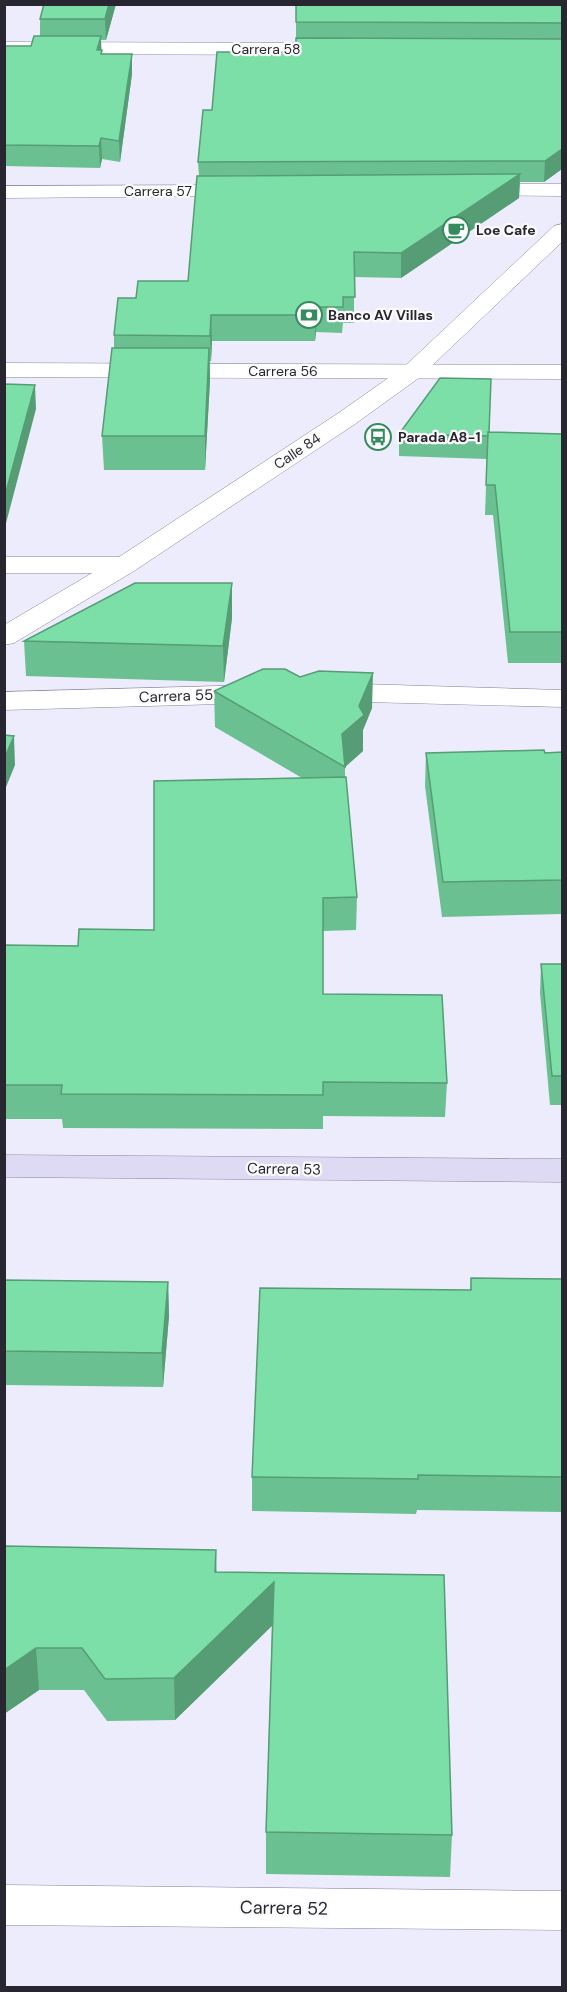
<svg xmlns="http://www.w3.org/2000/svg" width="567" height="1992" font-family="'DM Sans',sans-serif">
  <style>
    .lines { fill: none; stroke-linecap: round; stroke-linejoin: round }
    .minor-casing { stroke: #86859c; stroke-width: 1 }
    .tertiary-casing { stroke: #86859c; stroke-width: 1 }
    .secondary-casing { stroke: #86859c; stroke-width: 1 }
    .minor { fill: #fff; fill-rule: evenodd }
    .tertiary { fill: #fff; fill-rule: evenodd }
    .secondary { fill: #dedaf4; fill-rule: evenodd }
    .wall { fill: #6ac090 }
    .shaded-wall { fill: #569c75 }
    .building { fill: #7bdfa7; stroke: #569c75; stroke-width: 1.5 }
    .labels { text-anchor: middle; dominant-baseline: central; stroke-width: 4.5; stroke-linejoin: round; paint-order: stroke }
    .far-street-label { font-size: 14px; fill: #282731; stroke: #fbfbfb }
    .far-poi-label { font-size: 14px; font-weight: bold; fill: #282731; stroke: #fbfbfb; text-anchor: start }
    .street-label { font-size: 15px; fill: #282731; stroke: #fbfbfb }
    .near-street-label { font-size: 18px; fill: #282731; stroke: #fbfbfb }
  </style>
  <rect width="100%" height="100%" fill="#edecfc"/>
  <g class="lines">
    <defs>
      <path id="minor" d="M4,42L342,43L349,45L352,49L349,53L342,55L4,54Z
        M474,184H562V196L466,195L463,190L466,185Z
        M240,185L248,186L251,191L248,196L4,198V186Z
        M4,363L562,365V379L4,377Z
        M4,557H125L134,559L138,565L134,571L125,573H4Z
        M327,683L562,690V707L327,701L317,698L313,692L317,686Z
        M258,685L268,688L272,694L268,700L258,703L4,710V692Z
        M4,1885L562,1891V1930L4,1925Z"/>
      <path id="tertiary" d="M562,224V242L420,377L355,424L134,571L14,643L4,645V625L116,559L337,414L404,367L554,226Z"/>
      <path id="secondary" d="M4,1155L562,1159V1182L4,1177Z"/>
    </defs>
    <!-- minor casing -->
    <use href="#minor" class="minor-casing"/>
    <!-- tertiary casing -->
    <use href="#tertiary" class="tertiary-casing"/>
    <!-- secondary casing -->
    <use href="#secondary" class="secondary-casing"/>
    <!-- minor -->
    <use href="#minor" class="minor"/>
    <!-- tertiary -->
    <use href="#tertiary" class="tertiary"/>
    <!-- secondary -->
    <use href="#secondary" class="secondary"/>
  </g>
  <!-- wall -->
  <path class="wall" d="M44,4H116L106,40H101L102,54L132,74L120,162L102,159L100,168L4,166V46H31L40,36V19Z
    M296,4H562V169L544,182H520L519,198L401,278L354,277V323H343L342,333L316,332L315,341H212L211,361H210V380L205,470H104L102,436L114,348V335L136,298L188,281L199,176L198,162L212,110L296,52Z
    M489,432L562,434V663H508L493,515H485L487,459L399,456V434Z
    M232,618L224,682L26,676L24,641Z
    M300,677L372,708L363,730V751L345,767V777L357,897L356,930L323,931V994L447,1083L445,1117L323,1116V1129L63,1128L62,1119H4V945L78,946L154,930L302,778L215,727L214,691Z
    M562,752V914L442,917L425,786L426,753Z
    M541,964H562V1105H550L540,993Z
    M471,1278L562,1279V1512L417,1510L416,1514L252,1511V1477L470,1290Z
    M4,1280L168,1282L169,1316L163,1387L4,1385Z
    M4,1546L217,1572L444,1575L452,1835L450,1877L266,1874V1832L272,1625L175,1720L107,1721L84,1690H39L4,1714Z"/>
  <!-- shaded-wall -->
  <path class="shaded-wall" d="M109,4H116L106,40L105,19Z
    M101,36V53L102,50L103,70L97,50Z
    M132,54V74L120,162L119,141Z
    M101,138L102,159L100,168L99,146Z
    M562,149V169L544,182L545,161Z
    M520,174L519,198L401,278V253Z
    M316,307V332L315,341V315Z
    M211,315L212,341L211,361L210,336Z
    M209,348L210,380L205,470V436Z
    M35,385L36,409L4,531V499Z
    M232,583V618L224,682L223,646Z
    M373,673L372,708L363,730V751L345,767L342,734L359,706Z
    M14,736L15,765L4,792V759Z
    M168,1282L169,1316L163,1387L162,1353Z
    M216,1550L217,1591L215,1572Z
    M274,1582V1624L175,1720L174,1678Z
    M36,1648L39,1690L4,1714V1670Z"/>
  <!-- building -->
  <path class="building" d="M44,4H109L105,19H40Z
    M296,4H562V23L296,22Z
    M34,36H101L97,50H102L101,54H132L119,141L101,138L99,146L4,145V46H31Z
    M296,38L562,39V149L545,161L198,162L203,110H212L217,52H296Z
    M520,174L401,253L354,252L355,297H343V307H316L315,315H211L210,336L114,335L118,298H136L138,281H188L197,176Z
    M112,348H209L205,436H102Z
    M440,378L491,379L489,432H488V436L399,434Z
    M4,384L35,385L4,499Z
    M488,432L562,434V632H510L495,485H486Z
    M135,583H232L223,646L24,641Z
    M263,669H285L300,677L319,671L373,673L359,706L364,715L342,734L345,767L214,691Z
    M4,735L14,736L4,759Z
    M544,750L545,753L562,752V880L443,882L426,753Z
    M346,777L357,897L323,898V994L442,995L447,1083L323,1082V1095L61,1094L62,1085H4V945L78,946L79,929L154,930V781Z
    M541,964H562V1076H552Z
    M471,1278L562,1279V1477L418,1475V1479L252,1477L260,1288L471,1290Z
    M4,1280L168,1282L162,1353L4,1351Z
    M4,1546L216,1550L215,1572L444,1575L452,1835L266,1832L274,1582L174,1678L105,1679L82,1648H36L4,1670Z"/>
  <!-- icons -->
  <defs>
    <symbol id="cafe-ring" viewBox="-11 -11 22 22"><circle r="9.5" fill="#fbfbfb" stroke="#358b5f" stroke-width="1.5"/><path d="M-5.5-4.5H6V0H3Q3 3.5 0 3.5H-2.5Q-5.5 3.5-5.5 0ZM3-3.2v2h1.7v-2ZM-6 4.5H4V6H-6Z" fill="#358b5f"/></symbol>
    <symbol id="bank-ring" viewBox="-11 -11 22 22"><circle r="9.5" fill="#fbfbfb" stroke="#358b5f" stroke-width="1.5"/><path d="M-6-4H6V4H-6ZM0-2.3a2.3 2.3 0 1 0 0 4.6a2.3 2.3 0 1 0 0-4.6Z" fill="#358b5f"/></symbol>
    <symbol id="bus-ring" viewBox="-11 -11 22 22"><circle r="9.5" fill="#fbfbfb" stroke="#358b5f" stroke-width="1.5"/><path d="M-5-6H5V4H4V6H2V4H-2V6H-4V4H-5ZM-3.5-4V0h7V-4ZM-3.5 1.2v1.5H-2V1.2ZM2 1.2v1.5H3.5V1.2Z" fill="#358b5f"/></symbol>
  </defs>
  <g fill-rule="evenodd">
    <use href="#cafe-ring" x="441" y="215" width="30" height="30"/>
    <use href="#bank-ring" x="294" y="300" width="30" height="30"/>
    <use href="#bus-ring" x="363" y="422" width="30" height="30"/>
  </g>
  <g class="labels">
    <!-- far-street labels -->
    <g class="far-street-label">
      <text x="266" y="49">Carrera 58</text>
      <text x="158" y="191">Carrera 57</text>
      <text x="283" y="371">Carrera 56</text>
      <text transform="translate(297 451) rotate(-34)">Calle 84</text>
    </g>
    <!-- far-poi labels -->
    <g class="far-poi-label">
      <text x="476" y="230">Loe Cafe</text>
      <text x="328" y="315">Banco AV Villas</text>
      <text x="398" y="437">Parada A8-1</text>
    </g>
    <!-- street labels -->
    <g class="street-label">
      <text transform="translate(176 696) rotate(-2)">Carrera 55</text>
      <text transform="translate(284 1169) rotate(1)">Carrera 53</text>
    </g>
    <!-- near-street labels -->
    <g class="near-street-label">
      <text transform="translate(284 1908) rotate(1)">Carrera 52</text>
    </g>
  </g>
  <!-- border -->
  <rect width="567" height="1992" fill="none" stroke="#282731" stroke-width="12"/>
</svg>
